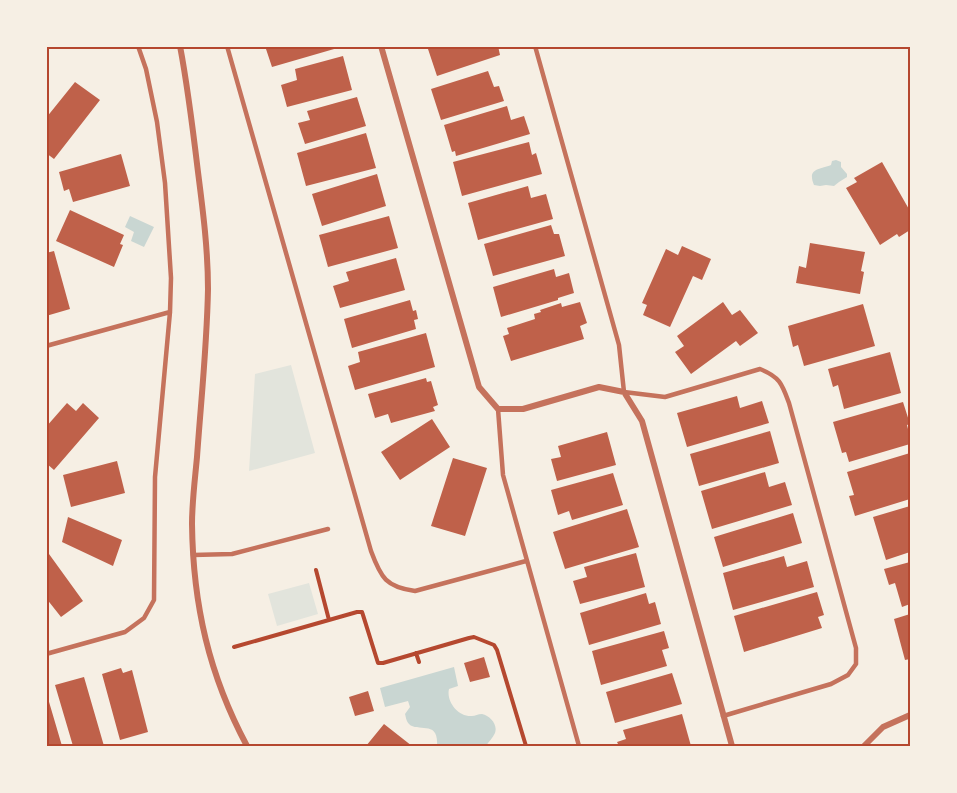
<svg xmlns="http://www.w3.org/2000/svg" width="957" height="793" font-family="'DM Sans',sans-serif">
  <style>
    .green { fill: #e2e4dc }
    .water { fill: #c9d6d2 }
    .building { fill: #bf614a }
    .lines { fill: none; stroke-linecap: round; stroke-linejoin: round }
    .path { stroke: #b5482f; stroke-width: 4 }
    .service { stroke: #c5725c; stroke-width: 4.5 }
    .minor { stroke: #c5725c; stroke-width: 6 }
    .neatline { fill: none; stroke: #b5482f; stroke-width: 2 }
  </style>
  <rect width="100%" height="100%" fill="#f6efe4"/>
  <!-- green -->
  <path class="green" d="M291,365L315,453L249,471L255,374Z
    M309,583L318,614L277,626L268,594Z"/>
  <!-- water -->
  <path class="water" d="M836,160L841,162V167L847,174V177L839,182L834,186L826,185L820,186L814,185C807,168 819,170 831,165L832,161Z
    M130,216L154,227L144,247L131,241L134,232L125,227Z
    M454,667L458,686L449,689C446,701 458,717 472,716C475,716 478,714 482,714C490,716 498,724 495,733C493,738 488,742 486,746H437C439,719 418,733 409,724C406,721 406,717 405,714L410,707L408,701L385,707L380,688Z"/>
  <!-- building -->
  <path class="building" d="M265,46H341V47L272,67Z
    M427,46H498L500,55L437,76Z
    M343,56L352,90L287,107L281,85L297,80L295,69Z
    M488,71L494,87L499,86L504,101L441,120L431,89Z
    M75,82L100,100L54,159L46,153V118Z
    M357,97L366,126L305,144L298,123L310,120L307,111Z
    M507,106L511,120L524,116L530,134L456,156L455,151L452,152L444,125Z
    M366,133L376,168L306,186L297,153Z
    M529,142L532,155L536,153L542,174L462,196L453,162Z
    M121,154L130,186L73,202L69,189L64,191L59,172Z
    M882,162L910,211V230L899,237L897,234L880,245L846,188L857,182L854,178Z
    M377,174L386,206L322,226L312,194Z
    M528,186L531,198L546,194L553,219L478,240L468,203Z
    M70,210L124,235L120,244L123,245L114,267L56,241Z
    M389,216L398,248L328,267L319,235Z
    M551,225L554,234H559L565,256L493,276L484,244Z
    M810,243L865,252L861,271L864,272L860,294L796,283L799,266L806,268Z
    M682,246L711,259L702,280L693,276L670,327L643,315L647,305L642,303L666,249L678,255Z
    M54,251L70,309L46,316V253Z
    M396,258L405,290L340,308L333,286L349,281L346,272Z
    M554,269L556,277L569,273L574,293L558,298V300L501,317L493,287Z
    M410,300L413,311L416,310L418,319L414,320L416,329L352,348L344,319Z
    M580,302L587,323L580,326L584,339L511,361L503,336L509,334L507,328L535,319L534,314L541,312L540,310L561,303L562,307Z
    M723,302L732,315L740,310L758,333L740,346L736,341L691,374L675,352L684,346L677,336Z
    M863,304L875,346L804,366L798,345L793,347L788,326Z
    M426,333L435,367L355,390L348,366L360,362L358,352Z
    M890,352L901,393L844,409L838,385L833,387L828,369Z
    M426,378L427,382L431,381L438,405L433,407L435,411L391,423L388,414L375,418L368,394Z
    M737,396L740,408L762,401L769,423L687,447L677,413Z
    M903,402L910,424L907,425L910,437V444L849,462L846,452L842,453L833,422Z
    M67,403L76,411L83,403L99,418L54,470L46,463V427Z
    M432,419L450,447L400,480L381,452Z
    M770,431L779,463L699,486L690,454Z
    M607,432L616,465L557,481L551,459L561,457L558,446Z
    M910,453V499L855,516L849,496L854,495L847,472Z
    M453,458L487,468L465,536L431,526Z
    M117,461L125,493L71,507L63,475Z
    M765,472L769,487L785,482L792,505L712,529L701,491Z
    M613,473L623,505L572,520L569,511L558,515L551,490Z
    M910,506V552L886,560L873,517Z
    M627,509L639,547L565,569L553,532Z
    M793,513L802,543L723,567L714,537Z
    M68,517L122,540L113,566L62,542Z
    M636,553L645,587L580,604L573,581L587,577L584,567Z
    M49,554L83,601L61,617L46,598V556Z
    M784,556L787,567L807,561L814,587L733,610L723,573Z
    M910,562V604L902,607L895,583L889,585L884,569Z
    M817,592L824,615L818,617L822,628L744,652L734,616Z
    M646,593L649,604L655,602L661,624L589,645L580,613Z
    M910,614V659L905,660L894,619Z
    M664,631L669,648L662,650L667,666L601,685L592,651Z
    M484,657L490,677L470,682L464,663Z
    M121,668L123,673L132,670L148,732L120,740L102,674Z
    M672,673L682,704L615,723L606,692Z
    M84,677L104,746H73L55,685Z
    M368,691L374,711L355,716L349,697Z
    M47,695L62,746H46Z
    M682,714L691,746H619L617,742L626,739L623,730Z
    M384,724L412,746H366Z"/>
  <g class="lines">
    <!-- path -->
    <path class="path" d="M316,570L329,620
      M234,647L357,612H362L363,615L378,663H383L469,638L474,637L494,645L497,650L526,746
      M416,653L419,662"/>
    <!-- service -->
    <path class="service" d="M227,46L371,551C381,578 386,587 415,591L526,561
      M535,46L619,345L624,392L665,397L760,369C780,377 782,384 789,403L856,648V664L848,675L831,684L723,716
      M46,346L170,312
      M498,409L503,475L579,746
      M193,555L232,554L328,529
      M46,654L125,632L144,618L154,600L155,477L170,312L171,278L165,183L157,122L146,69L138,46"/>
    <!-- minor -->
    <path class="minor" d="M180,46C188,88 193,130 198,172C203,211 208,250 208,289C207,345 201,401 197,457C195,479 192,502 192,524C193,605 209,675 247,746
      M381,46L479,387L498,409H523L599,387L624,392L642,421L732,746
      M864,746L883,727L910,715"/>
  </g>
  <!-- border -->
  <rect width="957" height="793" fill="none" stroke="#f6efe4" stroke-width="96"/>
  <rect x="48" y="48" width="861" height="697" class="neatline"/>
</svg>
